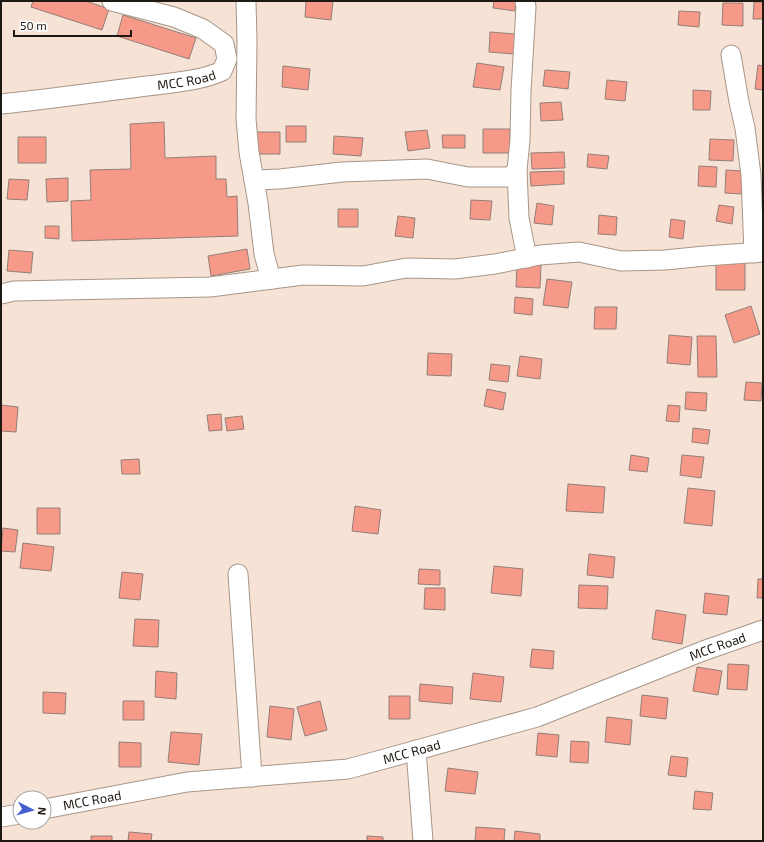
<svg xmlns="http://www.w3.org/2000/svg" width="764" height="842" font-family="'Exo 2',sans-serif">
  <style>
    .building { fill: #f69988; stroke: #947e79 }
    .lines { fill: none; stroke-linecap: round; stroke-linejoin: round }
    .minor-casing { stroke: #a79688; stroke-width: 21 }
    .minor { stroke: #fff; stroke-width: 19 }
    .labels { text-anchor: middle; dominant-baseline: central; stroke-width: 3; stroke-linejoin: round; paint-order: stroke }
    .street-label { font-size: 13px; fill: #1f1913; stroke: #fff }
  </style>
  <rect width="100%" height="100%" fill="#f6e3d5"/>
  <!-- building -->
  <path class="building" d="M33,1H86L109,9L102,30L31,7Z
    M306,1H333L331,20L305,17Z
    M494,1H516L515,11L493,8Z
    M754,2H763V19H753Z
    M723,3H743V26L722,25Z
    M679,11L700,12L699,27L678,25Z
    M123,15L196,38L189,59L117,36Z
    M490,32L515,34L514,54L489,52Z
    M477,63L504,67L500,90L473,87Z
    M758,65L763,66V90L755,89Z
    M283,66L310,69L308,90L282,87Z
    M545,70L570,72L568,89L543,86Z
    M607,80L627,82L625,101L605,99Z
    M693,90L711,91L710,110H693Z
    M561,102L563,120L541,121L540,103Z
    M164,122L165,158L216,156V179H226L227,197L237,196L238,236L72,241L71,201L91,200L90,170L131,169L130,124Z
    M286,126H306V142H286Z
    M483,129H510V153H483Z
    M427,130L430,148L408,151L405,132Z
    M257,132H280V154H257Z
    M442,135H465V148H443Z
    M334,136L363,138L361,156L333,154Z
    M18,137H46V163H18Z
    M710,139L734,140L733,161L709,160Z
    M564,152L565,168L532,169L531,153Z
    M588,154L609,156L607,169L587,167Z
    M699,166L717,167L716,187L698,186Z
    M726,170L743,171L742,194L725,193Z
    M564,171V184L531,186L530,172Z
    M68,178V201L47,202L46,179Z
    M9,179L29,180L27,200L7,199Z
    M471,200L492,201L490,220L470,219Z
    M537,203L554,206L552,225L534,223Z
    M719,205L734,207L732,224L716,221Z
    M338,209H358V227H338Z
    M599,215L617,217L616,235L598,234Z
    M398,216L415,218L413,238L395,236Z
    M671,219L685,221L683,239L669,237Z
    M45,226H59V239L45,238Z
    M247,249L250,269L211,276L208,256Z
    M9,250L33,252L31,273L7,271Z
    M716,262L745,263V290H716Z
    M517,264L541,265L540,288L516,287Z
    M547,279L572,282L568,308L543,305Z
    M515,297L533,299L532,315L514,313Z
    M751,306L760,334L734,343L725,315Z
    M595,307H617L616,329H594Z
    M669,335L692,337L690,365L667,363Z
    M697,336H716L717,377H698Z
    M428,353L452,354L451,376L427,375Z
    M520,356L542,359L540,379L517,376Z
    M491,364L510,366L508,382L489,380Z
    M746,382L762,383L761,401L744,400Z
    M487,389L506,393L503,410L484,406Z
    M686,392L707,393L706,411L685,409Z
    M1,405L18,407L16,432L1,431Z
    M668,405L680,406L679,422L666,421Z
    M221,414L222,430L209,431L207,415Z
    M242,416L244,429L227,431L225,418Z
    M693,428L710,430L708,444L692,442Z
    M631,455L649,458L647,472L629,470Z
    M682,455L704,457L701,478L680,475Z
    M139,459L140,474H122L121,460Z
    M568,484L605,487L603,513L566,511Z
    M688,488L715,491L712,526L684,523Z
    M355,506L381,510L378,534L352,531Z
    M37,508H60V534H37Z
    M3,528L18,530L15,552L1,551Z
    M23,543L54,547L51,571L20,568Z
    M589,554L615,557L613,578L587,575Z
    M494,566L523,569L521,596L491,593Z
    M419,569L440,570V585L418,584Z
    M122,572L143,574L140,600L119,598Z
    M758,579H763V598H757Z
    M579,585L608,586L607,609L578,608Z
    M425,588H445V610L424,609Z
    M705,593L729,596L727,615L703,613Z
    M656,610L686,615L682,644L652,639Z
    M135,619L159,620L158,647L133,646Z
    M532,649L554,651L553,669L530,667Z
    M728,664L749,665L747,690L727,689Z
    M697,667L722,671L718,695L693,691Z
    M156,671L177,673L176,699L155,697Z
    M473,673L504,677L501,702L470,699Z
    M420,684L453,687L452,704L419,701Z
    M43,692L66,693L65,714L43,713Z
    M642,695L668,698L666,719L640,716Z
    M389,696H410V719H389Z
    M123,701H144V720H123Z
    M320,701L327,730L305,736L297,707Z
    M270,706L294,709L291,740L267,737Z
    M607,717L632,720L630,745L605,742Z
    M171,732L202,734L199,765L168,762Z
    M538,733L559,735L557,757L536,755Z
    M571,741L589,742L588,763L570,762Z
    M119,742L141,743V767H119Z
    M671,756L688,758L686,777L668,775Z
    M448,768L478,772L475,794L445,791Z
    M695,791L713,793L711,810L693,809Z
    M476,827L505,829L504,841H475Z
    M515,831L540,834V841H514Z
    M129,832L152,834L151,841H128Z
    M91,836H112V841H91Z
    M367,836L383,837V841H367Z"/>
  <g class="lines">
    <defs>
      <g id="minor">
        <path d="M246,1L247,41L246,119L249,152L258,203L264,254L271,279"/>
        <path d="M731,55L739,102L745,128L751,175L754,253"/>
        <path id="s1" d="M1,104C50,99 98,92 147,86C170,83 201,81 222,71L227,59L224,44L203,29L174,17L112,1"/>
        <path d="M517,170L519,218L527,258"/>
        <path d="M254,180L280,179L342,172L427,169L468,177H510L517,170L520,140L521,91L526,7L525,1"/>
        <path d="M1,294L14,291L210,287L303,275L363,276L406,268L455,269L495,264L540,255L579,252L621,261L665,260L705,256L763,252"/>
        <path d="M238,574L252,777"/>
        <path d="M416,750L423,841"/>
        <path id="s2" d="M44,809L187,782L348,769L537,717L703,651L763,630"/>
        <path d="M1,817L20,814"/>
      </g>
    </defs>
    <!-- minor casing -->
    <use href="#minor" class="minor-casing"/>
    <!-- minor -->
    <use href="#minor" class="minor"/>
  </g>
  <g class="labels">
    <!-- street labels -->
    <g class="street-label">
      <text stroke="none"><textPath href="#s1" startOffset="187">MCC Road</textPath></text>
      <text stroke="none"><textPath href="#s2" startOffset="697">MCC Road</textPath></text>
      <text stroke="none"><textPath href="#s2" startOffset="373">MCC Road</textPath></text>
      <text stroke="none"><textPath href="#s2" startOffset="49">MCC Road</textPath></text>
    </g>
  </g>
  <!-- border -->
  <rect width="764" height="842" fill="none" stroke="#1f1913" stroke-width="4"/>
  <!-- north arrow -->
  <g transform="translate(32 810) rotate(96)"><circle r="19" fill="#ffffff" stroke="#a5a3a1"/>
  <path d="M0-3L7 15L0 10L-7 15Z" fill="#455ed2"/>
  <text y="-6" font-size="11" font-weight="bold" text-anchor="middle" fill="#1f1913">N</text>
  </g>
  <!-- scale -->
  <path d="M14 30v6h117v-6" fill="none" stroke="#1f1913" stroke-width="2"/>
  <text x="20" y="30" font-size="12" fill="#1f1913" stroke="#ffffff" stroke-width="3" paint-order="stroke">50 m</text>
</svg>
